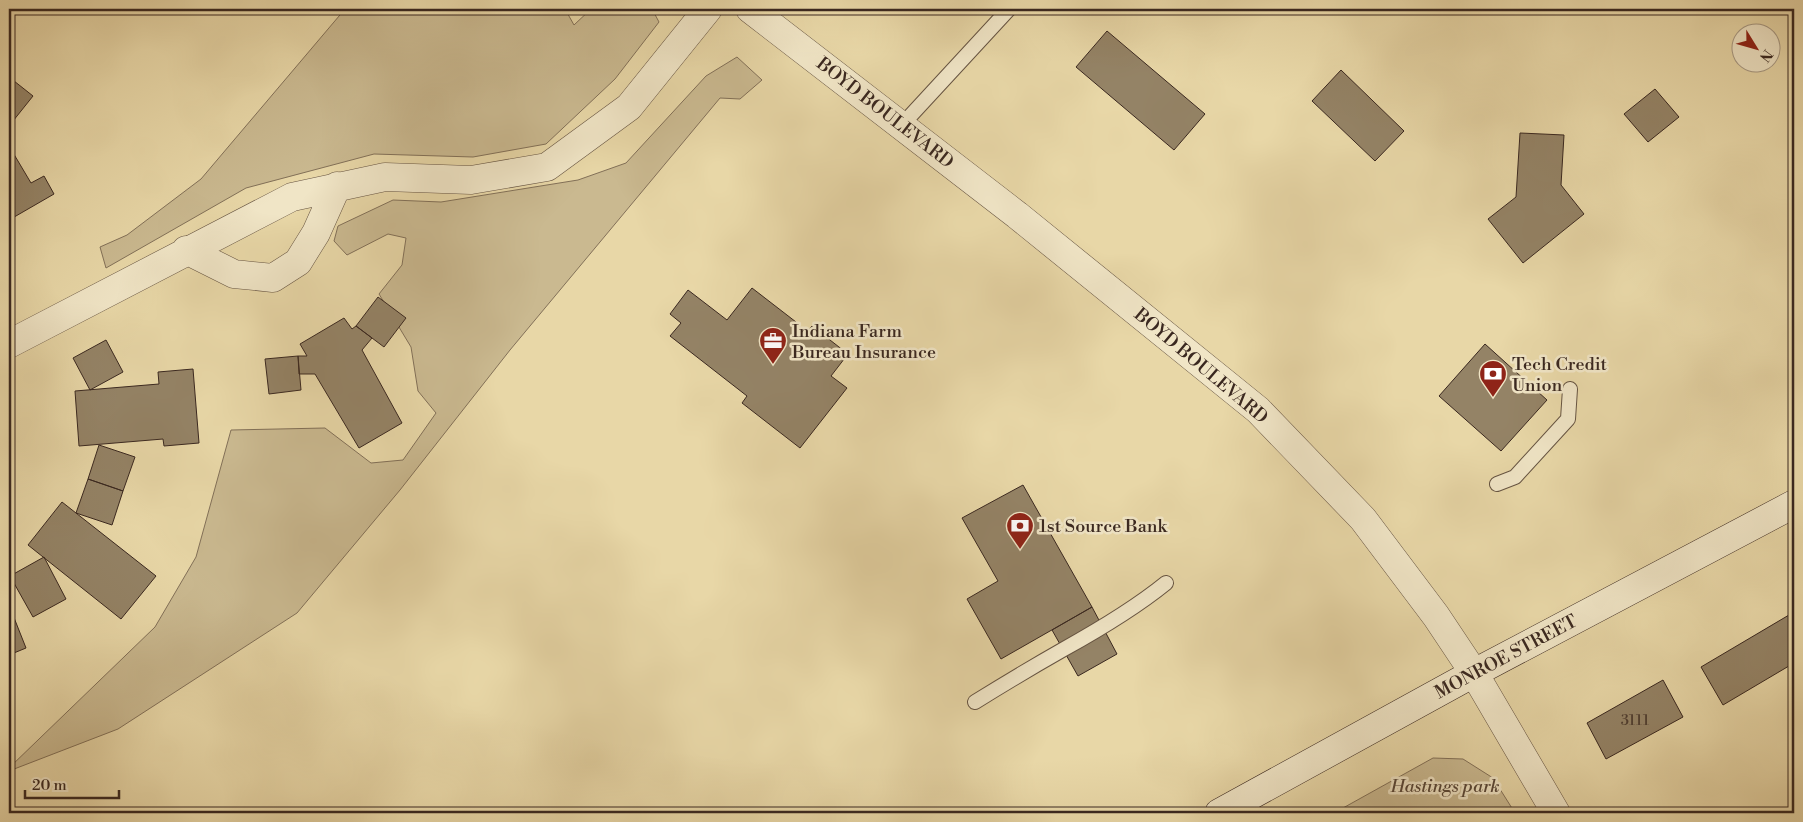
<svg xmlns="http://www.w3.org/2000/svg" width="1803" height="822" font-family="'Libre Bodoni',serif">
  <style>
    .green { fill: #cab990; stroke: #827058 }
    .building { fill: #948366; stroke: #3a2820 }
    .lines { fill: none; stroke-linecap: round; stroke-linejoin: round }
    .service-casing { stroke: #665442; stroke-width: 16 }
    .minor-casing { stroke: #665442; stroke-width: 29 }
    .tertiary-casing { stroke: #665442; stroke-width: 29 }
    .secondary-casing { stroke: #3a2820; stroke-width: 29 }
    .service { stroke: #f0e5c6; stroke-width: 14 }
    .minor { stroke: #f0e5c6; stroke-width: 28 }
    .tertiary { stroke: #f0e5c6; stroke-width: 28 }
    .secondary { stroke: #f0e5c6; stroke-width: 28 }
    .labels { text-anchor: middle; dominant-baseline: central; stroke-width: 5; stroke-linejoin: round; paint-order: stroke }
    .number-label { font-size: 15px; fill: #503f32 }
    .street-label { font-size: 18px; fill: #3a2820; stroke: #f0e5c6 }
    .poi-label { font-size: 18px; fill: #3a2820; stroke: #f0e5c6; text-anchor: start }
    .park-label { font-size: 18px; font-style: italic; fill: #574536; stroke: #f0e5c6 }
  </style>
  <rect width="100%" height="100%" fill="#e8d7a7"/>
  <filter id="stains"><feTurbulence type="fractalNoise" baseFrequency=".004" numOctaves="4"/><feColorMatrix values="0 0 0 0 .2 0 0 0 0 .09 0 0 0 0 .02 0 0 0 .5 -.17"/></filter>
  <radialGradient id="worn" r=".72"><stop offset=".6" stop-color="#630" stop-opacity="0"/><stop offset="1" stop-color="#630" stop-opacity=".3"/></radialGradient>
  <!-- green -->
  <path class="green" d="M345,9H565L574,25L591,9H652L659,22L615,79L546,144L473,157L374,154L246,188L106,268L100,247L127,235L201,179Z
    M737,57L762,80L740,99L720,98L510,350L400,490L297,613L118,729L9,771V768L155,627L196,557L231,430L325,428L371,463L403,460L436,413L418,391L411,347L379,294L402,265L406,238L388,234L347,255L334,241L338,226L393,200L441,202L578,180L626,163L706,76Z
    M1433,758L1463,759L1493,778L1515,813H1334Z"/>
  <!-- building -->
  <path class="building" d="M1107,31L1205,114L1174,150L1076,67Z
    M1341,70L1404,131L1375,161L1312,101Z
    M9,77L33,96L9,126Z
    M1655,89L1679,117L1648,142L1624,114Z
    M1520,133L1564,135L1561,185L1584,214L1523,263L1488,219L1516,197Z
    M12,151L31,183L44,176L54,194L9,220V153Z
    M752,288L796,322L792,327L804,337L812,326L848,354L831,376L847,388L800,448L742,403L747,396L670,336L681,323L670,314L688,290L727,320Z
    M378,297L406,318L384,347L356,326Z
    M344,318L352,329L356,326L372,338L362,350L402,423L359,448L315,374H299L298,356H307L300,344Z
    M106,340L123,372L90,390L73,358Z
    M1485,344L1547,400L1501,451L1439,396Z
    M298,356L301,390L269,394L265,359Z
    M193,369L199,443L164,446L163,439L79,446L75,391L159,384L158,372Z
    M99,445L135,457L123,491L88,479Z
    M88,479L123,491L112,525L76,513Z
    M1023,485L1092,607L1001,659L967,599L998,581L962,518Z
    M62,502L156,576L121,619L28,545Z
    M44,557L66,599L33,617L10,576Z
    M9,605L26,648L9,655Z
    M1092,607L1117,654L1078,676L1052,630Z
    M1789,615L1794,624V663L1723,705L1701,667Z
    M1663,680L1683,717L1606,759L1587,723Z"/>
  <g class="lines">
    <defs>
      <path id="service" d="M901,126L1009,9
        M1497,484L1515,477L1568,419L1570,389
        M975,702C1004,684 1034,666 1064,649C1100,629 1134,609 1166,583"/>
      <path id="minor" d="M186,250L234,274L273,278L298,262L316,233L337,186
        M9,344L292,197L385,177L471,180L547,167L629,107L708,9"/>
      <path id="tertiary" d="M750,9L1017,215L1258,410L1363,519L1436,616L1474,673L1556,813"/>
      <path id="secondary" d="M1219,813L1474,673L1794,504"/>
    </defs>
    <!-- service casing -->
    <use href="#service" class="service-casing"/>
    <!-- minor casing -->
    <use href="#minor" class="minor-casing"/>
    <!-- tertiary casing -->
    <use href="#tertiary" class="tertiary-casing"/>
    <!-- secondary casing -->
    <use href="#secondary" class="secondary-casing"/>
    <!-- service -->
    <use href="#service" class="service"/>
    <!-- minor -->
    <use href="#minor" class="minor"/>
    <!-- tertiary -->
    <use href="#tertiary" class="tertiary"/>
    <!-- secondary -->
    <use href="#secondary" class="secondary"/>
  </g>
  <!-- icons -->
  <defs>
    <symbol id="office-pin" viewBox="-11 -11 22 30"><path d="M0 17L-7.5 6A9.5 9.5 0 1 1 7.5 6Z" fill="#8f2418" stroke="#f0e5c6"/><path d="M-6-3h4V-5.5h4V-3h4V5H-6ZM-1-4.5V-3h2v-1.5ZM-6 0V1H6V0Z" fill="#fff"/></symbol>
    <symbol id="bank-pin" viewBox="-11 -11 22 30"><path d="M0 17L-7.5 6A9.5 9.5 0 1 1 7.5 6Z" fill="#8f2418" stroke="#f0e5c6"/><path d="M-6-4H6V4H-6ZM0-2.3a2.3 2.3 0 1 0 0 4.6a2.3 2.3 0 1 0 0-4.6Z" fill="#fff"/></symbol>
  </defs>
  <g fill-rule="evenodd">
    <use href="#office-pin" x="757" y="325" width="32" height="43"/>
    <use href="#bank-pin" x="1477" y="358" width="32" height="43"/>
    <use href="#bank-pin" x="1004" y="510" width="32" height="43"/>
  </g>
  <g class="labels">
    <!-- number labels -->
    <g class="number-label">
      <text x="1635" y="720">3111</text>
    </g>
    <!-- street labels -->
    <g class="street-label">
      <text transform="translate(885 113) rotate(38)">BOYD BOULEVARD</text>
      <text transform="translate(1201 366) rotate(40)">BOYD BOULEVARD</text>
      <text transform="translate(1506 657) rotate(-28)">MONROE STREET</text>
    </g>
    <!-- poi labels -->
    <g class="poi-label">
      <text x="792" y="331">Indiana Farm<tspan x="792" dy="21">Bureau Insurance</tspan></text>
      <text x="1512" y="364">Tech Credit<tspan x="1512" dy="21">Union</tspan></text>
      <text x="1039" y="526">1st Source Bank</text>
    </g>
    <!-- park labels -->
    <g class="park-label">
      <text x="1445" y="786">Hastings park</text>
    </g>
  </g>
  <!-- margin -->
  <rect width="1803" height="822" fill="none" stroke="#e8d7a7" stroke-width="30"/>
  <rect x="10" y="10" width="1783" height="802" fill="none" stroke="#3a2820" stroke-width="2.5"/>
  <rect x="15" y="15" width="1773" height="792" fill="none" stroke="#3a2820"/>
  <!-- north arrow -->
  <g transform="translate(1756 48) rotate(127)"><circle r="24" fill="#f0e5c6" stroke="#a79984"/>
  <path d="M0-4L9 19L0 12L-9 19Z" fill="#8f2418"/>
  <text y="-8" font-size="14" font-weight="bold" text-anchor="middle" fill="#3a2820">N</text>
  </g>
  <!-- scale -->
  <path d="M25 790v8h94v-8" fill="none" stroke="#3a2820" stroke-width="2.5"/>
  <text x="32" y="790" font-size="15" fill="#3a2820" stroke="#f0e5c6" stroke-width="4" paint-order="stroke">20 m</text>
  <rect width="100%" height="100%" filter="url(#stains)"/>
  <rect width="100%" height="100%" fill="url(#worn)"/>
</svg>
